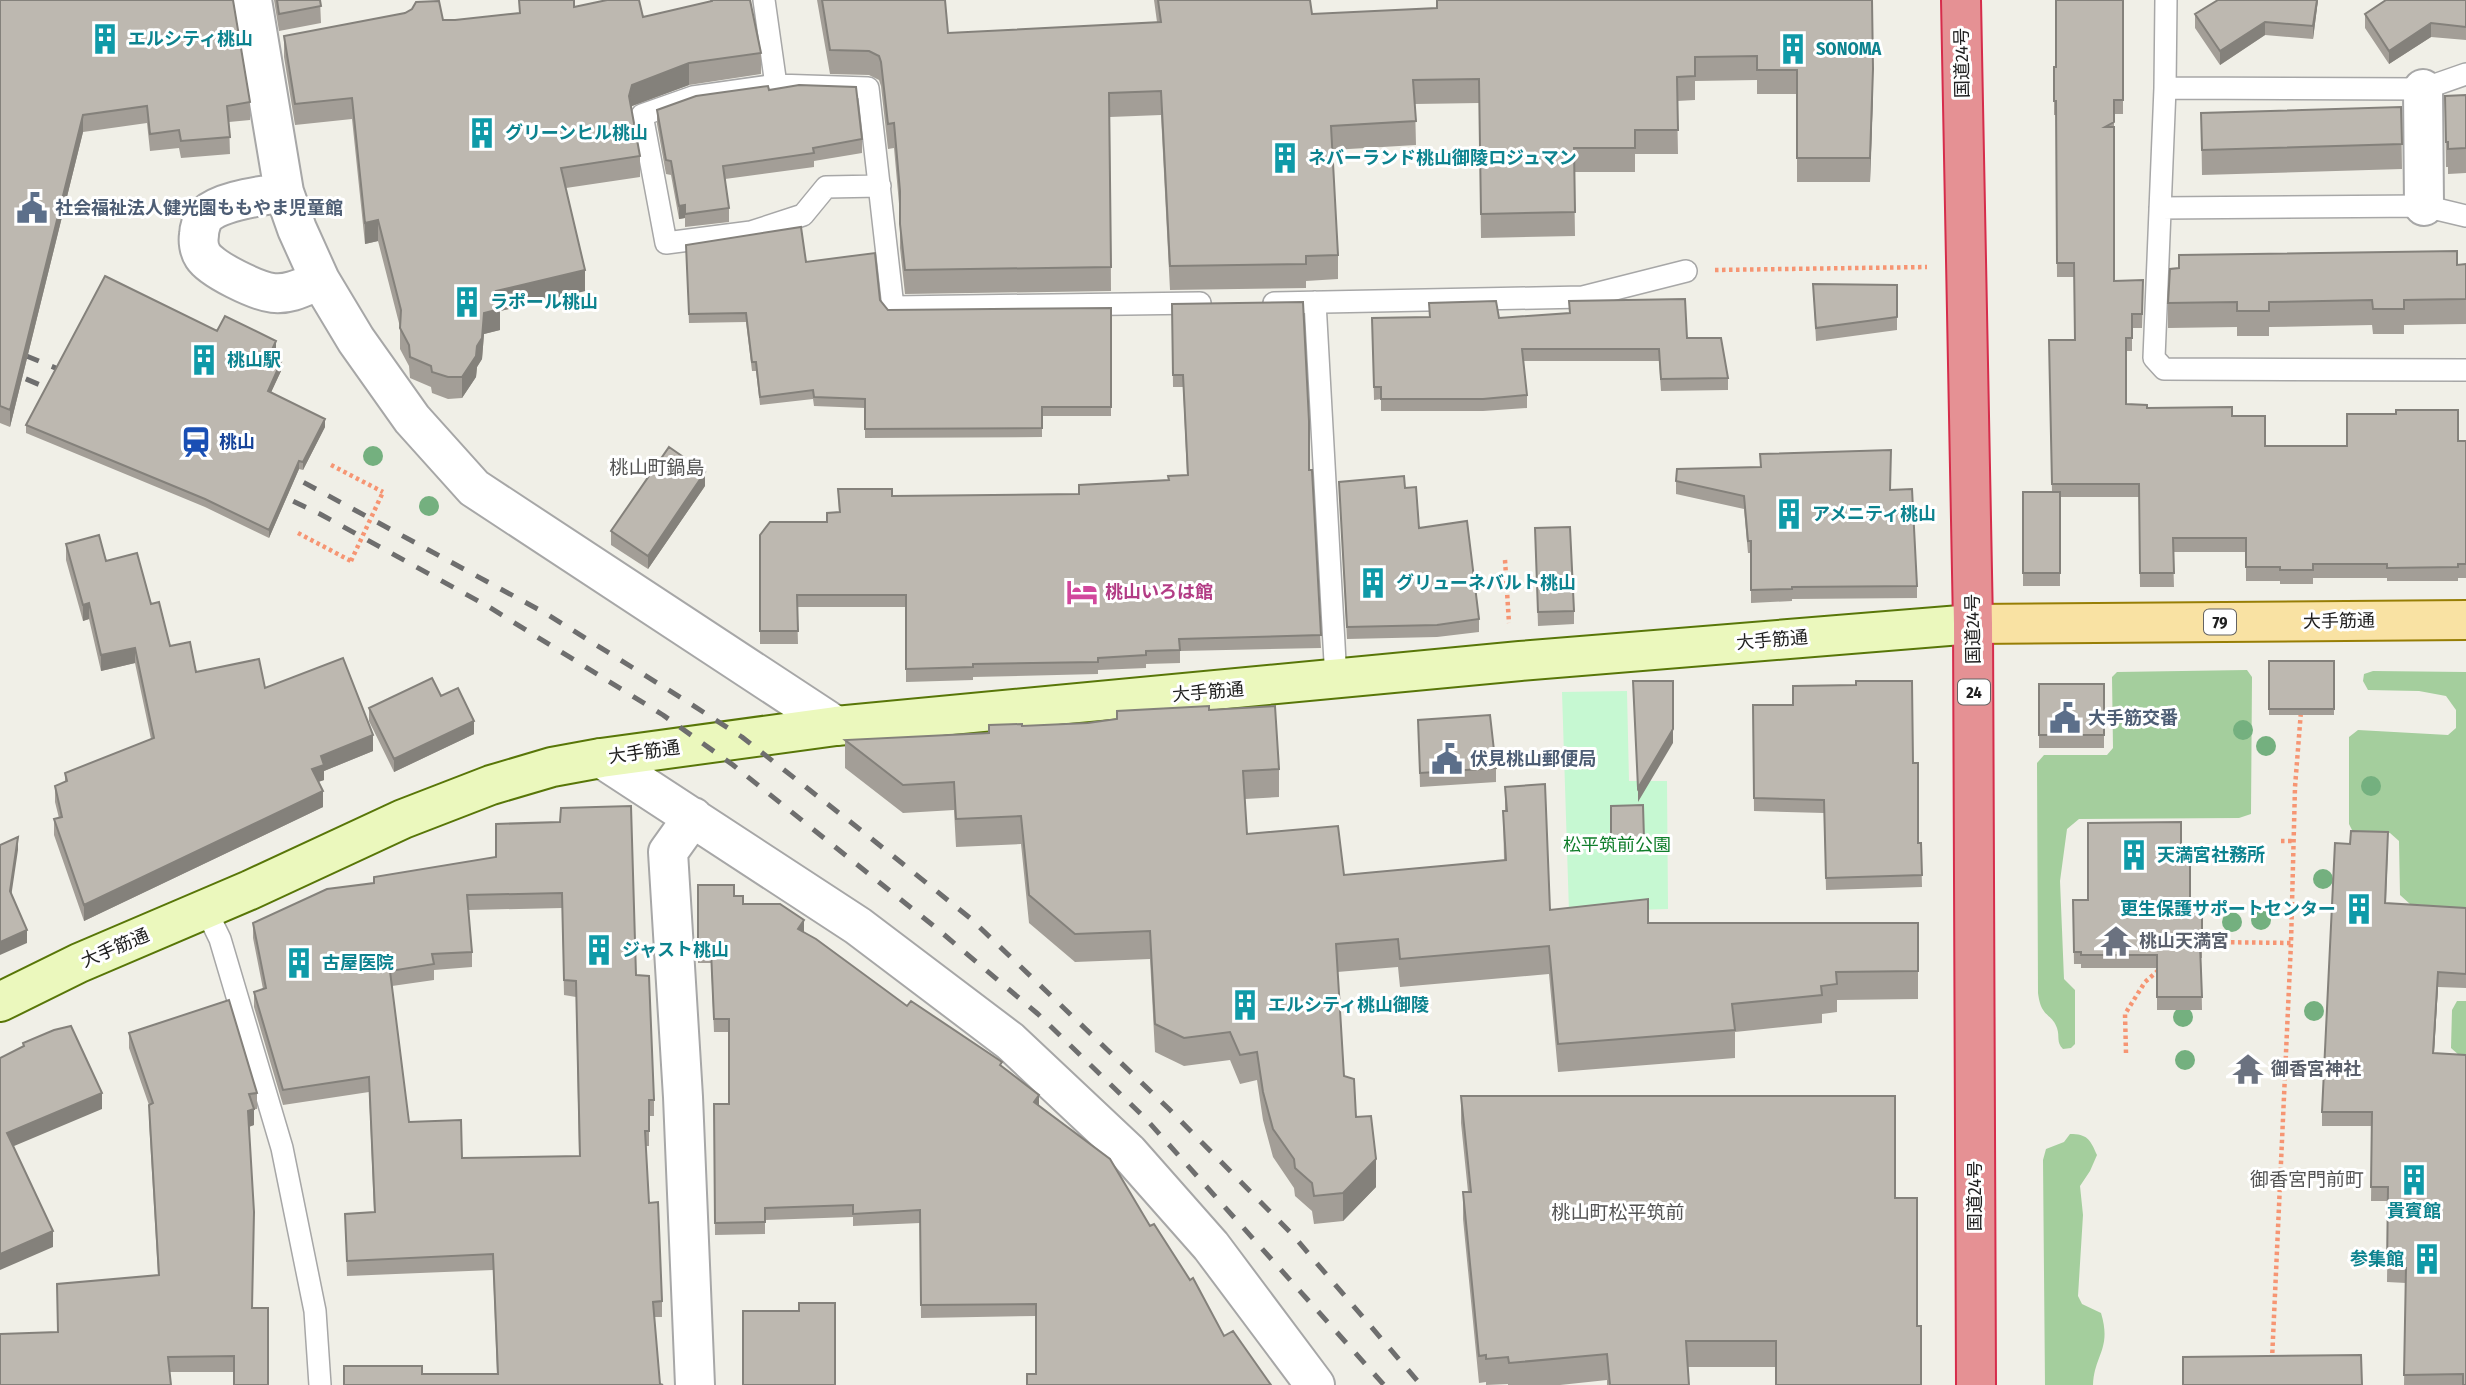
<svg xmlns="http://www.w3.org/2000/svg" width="2466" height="1385" font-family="'Fira Sans Condensed','Noto Sans JP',sans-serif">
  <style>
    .forest { fill: #a4ce9d }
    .park { fill: #c6f8d2 }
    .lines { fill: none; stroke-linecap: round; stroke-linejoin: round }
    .lane-casing { stroke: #a7a7a7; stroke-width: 24 }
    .street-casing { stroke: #a7a7a7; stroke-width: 42 }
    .secondary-casing { stroke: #587608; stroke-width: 42 }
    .primary-casing { stroke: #977e05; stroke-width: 42 }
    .highway-casing { stroke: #d62c4b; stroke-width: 42 }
    .path { stroke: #f69573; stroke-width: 4.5; stroke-dasharray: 3.5 3.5; stroke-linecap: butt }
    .lane { stroke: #fff; stroke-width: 21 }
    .street { stroke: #fff; stroke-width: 38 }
    .secondary { stroke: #ebf8bd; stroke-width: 38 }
    .primary { stroke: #f9e2a3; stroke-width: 38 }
    .highway { stroke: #e59194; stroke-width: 38 }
    .rail { stroke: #6e6e6e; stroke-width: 5; stroke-dasharray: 14 14; stroke-linecap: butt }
    .path-bridge { stroke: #f69573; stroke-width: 4.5; stroke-dasharray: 3.5 3.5; stroke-linecap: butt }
    .tree { fill: #74b07f }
    .wall { fill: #a39e97; fill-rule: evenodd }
    .shaded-wall { fill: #84817b }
    .building { fill: #bdb8b0; stroke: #84817b; stroke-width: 2; fill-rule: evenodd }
    .labels { text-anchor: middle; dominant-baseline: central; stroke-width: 6; stroke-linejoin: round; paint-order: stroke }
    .shield { fill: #fff; stroke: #636363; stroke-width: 2 }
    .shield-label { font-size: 16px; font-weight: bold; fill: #202020 }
    .culture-label { font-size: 18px; font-weight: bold; fill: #0d838f; stroke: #fff; text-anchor: start }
    .street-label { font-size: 18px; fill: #202020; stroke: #fff }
    .service-label { font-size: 18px; font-weight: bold; fill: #4e5e75; stroke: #fff; text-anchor: start }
    .transit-label { font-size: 18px; font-weight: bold; fill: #164399; stroke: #fff; text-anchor: start }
    .hotel-label { font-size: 18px; font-weight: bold; fill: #b23c85; stroke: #fff; text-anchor: start }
    .park-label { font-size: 18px; fill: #0f7d2a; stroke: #fff }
    .worship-label { font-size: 18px; font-weight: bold; fill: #5b616d; stroke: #fff; text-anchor: start }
    .neighbourhood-label { font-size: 19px; fill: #535353; stroke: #fff }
  </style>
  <rect width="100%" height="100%" fill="#f0efe7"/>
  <!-- forest -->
  <path class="forest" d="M2247,670L2252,677L2251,814L2239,818L2079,819L2067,829L2060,881L2064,979L2075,990V1044L2071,1048L2063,1049C2056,1042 2060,1037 2057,1028C2051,1012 2041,1018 2038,993L2037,763L2044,755H2107L2113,748L2112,677L2117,672Z
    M2373,671L2466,672V908L2410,904L2400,895L2399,841L2390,833L2353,832L2349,824V737L2358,730L2448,735L2456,728V710L2446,696L2419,691L2368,690L2363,681L2364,674Z
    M2457,1001H2466V1056H2460L2451,1048L2452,1010Z
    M2070,1134C2087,1134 2090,1139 2097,1155L2090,1171L2080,1186L2083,1215L2078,1296L2082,1304L2101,1313C2112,1349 2094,1355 2093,1385H2045L2043,1160L2046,1149L2064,1142Z"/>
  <!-- park -->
  <path class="park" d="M1627,691L1629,781H1667L1668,909L1569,912L1562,692Z"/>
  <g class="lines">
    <defs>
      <path id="lane" d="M764,0L776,85
        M2166,0L2165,88L2154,358L2164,369L2466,370
        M2165,88L2423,89L2466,74
        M880,186L826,187L803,215L751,232L666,243L642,115L693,97L776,85L868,88L893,307L1200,303
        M2160,208L2424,206L2466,216
        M1315,302L1336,680
        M1274,303L1583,297L1686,271
        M206,910L220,939L282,1148L315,1311L320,1385"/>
      <path id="street" d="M252,0L284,192L297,229L320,280L356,340L412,419L474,488L836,726
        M2423,89L2424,206
        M284,192C263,196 222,200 206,215C202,219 199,229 199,235C198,241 199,250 203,256C212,270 257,291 273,293C290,295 305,286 320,280
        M601,758L858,926L1010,1041L1128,1152L1211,1246L1315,1385
        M693,817L668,852L683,1097L695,1385"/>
      <path id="secondary" d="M0,1002L79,963L250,890L403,819L491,785L552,767L601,758L836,726L1520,661L1973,624"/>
      <path id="primary" d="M1973,624L2466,620"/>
      <path id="highway" d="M1961,0L1973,624L1976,1385"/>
    </defs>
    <!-- lane casing -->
    <use href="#lane" class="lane-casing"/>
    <!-- street casing -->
    <use href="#street" class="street-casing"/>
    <!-- secondary casing -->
    <use href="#secondary" class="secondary-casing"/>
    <!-- primary casing -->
    <use href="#primary" class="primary-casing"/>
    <!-- highway casing -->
    <use href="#highway" class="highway-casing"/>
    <!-- path -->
    <path class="path" d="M1715,270L1927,267
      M331,465L383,492
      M298,533L351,561
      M1505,560L1509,623
      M2281,841H2293
      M2210,942L2291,943
      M2126,1053L2125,1014L2145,982L2161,968
      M2272,1360L2291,943L2295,787L2301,711"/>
    <!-- lane -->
    <use href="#lane" class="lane"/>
    <!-- street -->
    <use href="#street" class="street"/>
    <!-- secondary -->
    <use href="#secondary" class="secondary"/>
    <!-- primary -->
    <use href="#primary" class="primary"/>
    <!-- highway -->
    <use href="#highway" class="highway"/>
    <!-- rail -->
    <path class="rail" d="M0,345L75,376
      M0,368L64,395
      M279,469L545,613L683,699L742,737L862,831L970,918L1169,1109L1291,1233L1421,1385
      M268,489L320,514L489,607L663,715L733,765L935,927L1038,1014L1146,1119L1384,1385"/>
    <!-- path-bridge -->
    <path class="path-bridge" d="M351,561L383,492"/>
  </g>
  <!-- trees -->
  <g class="tree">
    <circle cx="373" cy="456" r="10"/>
    <circle cx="429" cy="506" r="10"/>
    <circle cx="2243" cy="730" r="10"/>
    <circle cx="2266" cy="746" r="10"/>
    <circle cx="2371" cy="786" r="10"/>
    <circle cx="2323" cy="879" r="10"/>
    <circle cx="2261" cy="920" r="10"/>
    <circle cx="2232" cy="922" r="10"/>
    <circle cx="2314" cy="1011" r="10"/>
    <circle cx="2183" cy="1017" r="10"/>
    <circle cx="2185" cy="1060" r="10"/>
  </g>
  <!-- wall -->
  <path class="wall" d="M0,0L250,102V120L229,122L230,154L181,158L179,148L150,151L147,123L83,132L10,427L0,423Z
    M274,0H320L321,23L279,31Z
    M519,0L643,17L710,2V0H750L761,53V74L689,85L632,106L631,109L640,156V177L566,188L585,291L500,311V330L484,334L482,359L477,367L476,377L462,398L448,399L432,393L431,387L410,378L409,366L400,349V327L378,241L365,244L352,119L295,125L284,57V36L455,20L519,13Z
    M817,0H945L948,33L1157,22L1154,0H1310L1312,14L1872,0L1873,93L1870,182H1797V94H1757V80L1695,81V100L1677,101L1678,154H1635V172H1574L1575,236L1481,238L1479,103L1415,104L1416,145L1332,150L1338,255V279L1306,281V288L1170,290L1161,115L1110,117L1111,291L905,294L900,248V215L894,148L888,149L881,86L879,80L869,75L830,74Z
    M2123,0V114H2114V281L2143,294L2142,328H2132V351H2126V404L2147,408L2232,416L2265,446H2347L2466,441V578H2458V581H2387V578H2313V584H2280V581H2246V552H2173L2174,587H2140L2139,497H2060V586H2023V492H2052L2049,340H2075L2074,277H2057L2056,115H2054V67H2056Z
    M2318,0L2313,39L2265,35L2220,65L2195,28V14Z
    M2466,0V40L2431,37L2389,64L2365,28V14Z
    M2466,95V173L2448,174V167H2446L2445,96Z
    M2401,107L2402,169L2202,175L2201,113Z
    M657,110L862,139V153L814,161V167L725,179L729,208V222L685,227V218L679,219L671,175L666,174L657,124Z
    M686,245L806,262L880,300L888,310L1111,308V416H1042V437L865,438V408L814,406L813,399L760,405L756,371H752L746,322L689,323Z
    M2466,264V324L2404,325V334H2373L2372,325L2269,327V336H2237V327L2168,328V303Z
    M1813,284L1897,285V330L1816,341Z
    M1429,303L1499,318L1687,338L1728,378V390L1661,391L1659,361H1523L1527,395V408L1483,411H1381V399L1374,400L1372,318L1429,317Z
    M1172,304L1309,470L1321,648L1180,651V663L1146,664V668L1098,670V674L973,677V680L906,682V607H797L798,644H760V535L827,522L839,512L838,489L892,496L1079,494L1169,480L1187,475L1183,387H1173Z
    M217,331L276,349L272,358L281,371L271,392L325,427L303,470L299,469L269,538L205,507L26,433V425Z
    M1760,454L1890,490L1917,586V598L1792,599V601L1751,603V553H1748L1744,509L1676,494V481L1761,467Z
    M1339,482L1405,488L1419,528L1479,619V632L1437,637L1347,639Z
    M705,486L648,569L611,545V531Z
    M1535,528L1574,611V624L1538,626Z
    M66,544L106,561L151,604L170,646L196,672L265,688L373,751L324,771V780L318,782L323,807L84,921L54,835V819L59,818L55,802V786L65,782V773L151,739L135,663L101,671L89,619L83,621L66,560Z
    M2269,661H2334V715H2269Z
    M2039,684H2104V748H2039Z
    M441,696L474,734L394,772L369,721V708Z
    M1753,705L1913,763L1918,843H1921L1922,887L1826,890L1824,813L1754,811Z
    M1209,710L1279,769V797L1245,799L1247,834L1344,875L1504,860L1503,811H1505V787L1550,910L1648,923H1918V999L1837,1000V1012L1822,1014V1023L1735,1032V1058L1558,1072L1549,974L1400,987L1398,967L1337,972L1344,1076L1376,1187L1343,1221L1314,1224L1312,1211L1295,1196L1294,1188L1273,1157L1263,1120L1257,1080L1240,1084L1230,1060L1184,1066L1155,1052L1150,959L1075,962L1029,923L1021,844L956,847L954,810L903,813L845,768V740L989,733L1022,726L1088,723Z
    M1418,720L1496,768V782L1420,787Z
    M1643,805L1644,845L1611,846V806Z
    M560,822L636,975L654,1100V1116H649V1146H646L649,1203L662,1301V1317H654L660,1384L422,1374H497L493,1270L347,1276L345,1214L374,1212L369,1092L283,1105L254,1007V992L263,989L253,938V923L374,884V877L496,857ZM562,908L564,995L576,997L579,1156L462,1158L409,1122L392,986L434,980V970L472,967V952L468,910Z
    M2388,846L2386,903L2466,908V988L2438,987L2434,1053L2466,1385H2404L2406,1283L2387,1282L2388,1201H2371L2372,1126H2322V1112Z
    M2181,863L2190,911H2202V958H2201L2202,1010H2157V968H2081V964H2074L2073,900H2088Z
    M698,885L734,896L743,904L804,932L907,1006L1002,1066L1150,1226L1224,1336L1271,1385L1036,1374V1316L921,1318L920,1223L853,1226V1217L765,1220V1234L715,1235L714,1104H729V1032H714L711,963H698Z
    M129,1033L257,1093V1109H254V1125L249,1127L234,1372H170L57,1332L158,1275L149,1121V1105L129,1048Z
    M1461,1096H1895L1776,1367H1687L1689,1385H1607V1380L1560,1385H1508V1384L1486,1385V1382L1479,1383L1463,1219V1192H1468L1461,1123Z"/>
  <!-- shaded-wall -->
  <path class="shaded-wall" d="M2317,0H2318L2313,39V26Z
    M2265,22V35L2220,65V51Z
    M2431,23V37L2389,64V51Z
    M689,63V85L632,106L629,117V96L632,85Z
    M1873,69V93L1870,182V158Z
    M83,115V132L10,427V410Z
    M685,205V218L679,219V206Z
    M378,220V241L365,244V223Z
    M585,270V291L500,311V330L484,334L482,359L477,367L476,377L462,398V377L477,346L484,313L496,291Z
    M276,341V349L269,364V356Z
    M281,362V371L268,399V391Z
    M325,419V427L303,470V462Z
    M299,461V469L269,538V530Z
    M705,472V486L648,569V556Z
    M89,603V619L83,621V605Z
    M135,648V663L101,671V655Z
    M474,721V734L394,772V759Z
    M1673,729V743L1638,802V788Z
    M373,735V751L324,771V780L312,784V769L321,756Z
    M323,791V807L84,921V905Z
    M18,837V850L10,904V891Z
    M804,920V932L798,941V929Z
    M27,930V943L0,955V942Z
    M2438,972V987L2433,1067V1053Z
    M102,1093V1109L7,1149V1133Z
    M1039,1095V1107L1034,1102Z
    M254,1109V1125L248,1127V1111Z
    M1376,1159V1187L1343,1221V1193Z
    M53,1231V1247L0,1270V1254Z"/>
  <!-- building -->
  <path class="building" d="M0,0H233L250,102L227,106L230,137L181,141L179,130L150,134L147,106L83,115L10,410L0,406Z
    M277,0H320L321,6L279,14Z
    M519,0H574V7L607,0H639L643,17L712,1V0H750L761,53L689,63L632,85L629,96L640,156L561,168L585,270L496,291L500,309L484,313L482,338L477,346L476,356L462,377H448L432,372L431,366L410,357L409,345L400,328L401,310L378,220L365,223L352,98L295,104L284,36L405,13L412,9L416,2L439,1L443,20H455L520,13Z
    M822,0H945L948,33L1161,22L1158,0H1310L1312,14L1437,8V0H1872L1873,69L1870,158H1797V70H1757V56L1695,57V76L1677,77L1678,130H1635V148H1574L1575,212L1481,214L1479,79L1413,80L1416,121L1331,126L1338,255L1306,256V264L1170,266L1161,91L1109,93L1111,267L905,270L900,224V191L894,123L888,124L881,62L879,56L869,51L830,50Z
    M2056,0H2123V100H2114V122L2105,127H2114V281L2143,280L2142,314H2132V338H2126V404L2147,405V408L2232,407V416H2265V446H2347V414H2396V410H2458V441H2466V564H2458V567L2387,568V564H2313V570H2280V567H2246V538H2173L2174,573H2140L2139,484H2052L2049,340H2075L2074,263H2057L2056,101H2054V67H2056Z
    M2218,0H2317L2313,26L2265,22L2220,51L2195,14Z
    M2386,0H2466V27L2431,23L2389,51L2365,14Z
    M799,85L856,87L862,139L813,148L814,153L723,166L729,208L685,214V205L679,206L671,161L666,160L657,110L696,96L768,86L769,90Z
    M2466,95V148L2448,149V142H2446L2445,96Z
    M2401,107L2402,144L2202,150L2201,113Z
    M801,227L806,262L875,253L880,300L888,310L1111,308V407H1042V428L865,429V399L814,397L813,390L760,397L756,362H752L746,313L689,314L686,245Z
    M2457,251V265L2466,264V299L2404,300V309H2373L2372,300L2269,302V311H2237V302L2168,303L2170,269L2179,268V255Z
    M105,276L217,331L225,316L276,341L269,356L281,362L268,391L325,419L303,462L299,461L269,530L205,499L26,425Z
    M1813,284L1897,285V317L1816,328Z
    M1685,299L1687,338H1721L1728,378L1661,379L1659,349H1522L1527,395L1483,399H1381V387H1374L1372,318L1430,317L1429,303L1496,301L1499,318L1570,313L1569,301Z
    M1303,302L1309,421V470H1312L1321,635L1179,639L1180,650L1146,651V655L1098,658V662L973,664V667L906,669V595H797L798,631H760V535L770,522H827V513L840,512L838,489H892V496L1079,494V485L1169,480L1168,476L1188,475L1183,375H1173L1172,304Z
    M669,447L705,472L648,556L611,531Z
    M1891,450L1890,490L1912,489L1917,586L1792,587V589L1751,590V541H1748L1744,496L1676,481L1677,469L1761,467L1760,454Z
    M1404,476L1405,488L1416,487L1419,528L1467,521L1479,619L1437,625L1347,627L1339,482Z
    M2023,492H2060V573H2023Z
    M1570,527L1574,611L1538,612L1535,528Z
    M99,535L106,561L137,553L151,604L159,602L170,646L190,642L196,672L259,659L265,688L343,658L373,735L321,756L324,765L312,769L323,791L84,905L54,819L62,817L55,786L67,781L65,773L154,738L135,648L101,655L89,603L83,605L66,544Z
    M2269,661H2334V709H2269Z
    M432,678L441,696L458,688L474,721L394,759L369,708Z
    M1633,681H1673V729L1638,788Z
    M1856,681H1912L1913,763H1918V843H1921L1922,875L1826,878L1824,800L1754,798L1753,705H1793V686L1856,685Z
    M2039,684H2104V735H2039Z
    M1209,706V710L1275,706L1279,769L1243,771L1247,834L1338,826L1344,875L1506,860L1503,811H1507L1505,787L1545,784L1550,910L1648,899V923H1918V971L1836,972L1837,984L1821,986L1822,995L1732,1004L1735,1030L1558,1044L1549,946L1400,959L1398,939L1336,944L1344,1076L1354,1079L1356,1117L1371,1116L1376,1159L1343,1193L1314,1196L1312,1183L1295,1168L1294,1159L1273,1129L1263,1092L1257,1052L1240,1055L1230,1032L1184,1038L1155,1024L1150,931L1075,934L1029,895L1021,816L956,819L954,782L903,785L845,740L989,733V725L1022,724V726L1088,723L1117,719V711Z
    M1490,715L1496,768L1420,773L1418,720Z
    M1643,805L1644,839H1611V806Z
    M631,806L636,975L649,976L654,1100H649V1131H645L649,1203L658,1202L662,1301L653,1302L660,1384L663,1385H344V1366H422V1374H498L493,1254L347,1261L345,1214L375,1212L369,1077L283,1090L254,992L266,988L253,923L327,889L374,883V877L496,857V824L560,822L561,808ZM562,893L564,980L576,981L580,1156L462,1158L461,1120L409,1122L390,971L434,964L432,954L472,952L467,895Z
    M2181,822V863L2190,862V911H2202V945H2200L2202,997H2157V955H2081V952H2074L2073,900H2088V823Z
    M2351,831L2388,832L2385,903L2466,908V974L2438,972L2433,1053L2466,1055V1385H2463V1374L2404,1375L2406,1268H2387L2388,1187H2371L2372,1112H2322L2335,843L2350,844Z
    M18,837L10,891L27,930L0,942V845Z
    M698,885H734V896H743V904H780L804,920L798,929L816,939L907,1006L911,1001L1002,1062L1000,1065L1039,1095L1034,1102L1110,1159L1150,1226L1154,1224L1190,1280L1193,1278L1224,1336L1233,1331L1271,1385H1027V1374H1036V1304L921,1305L920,1210L853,1214V1205L765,1208V1222L715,1223L714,1104H729V1019H714L711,951H698Z
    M229,1000L257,1093L249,1094L254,1109L248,1111L254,1212L252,1308H268V1385H234V1356L168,1357L171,1385H0V1334L58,1332L57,1284L159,1275L149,1105L153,1103L129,1033Z
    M71,1026L102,1093L7,1133L53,1231L0,1254V1058L24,1046L23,1043L54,1030Z
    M1461,1096H1895V1198H1917V1326H1921V1385H1776V1341H1686L1689,1385H1610L1607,1354L1509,1363L1508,1357L1486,1359V1355L1479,1356L1463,1192H1471Z
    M799,1303H835V1385H743V1311H799Z
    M2361,1355L2362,1385H2183V1357Z"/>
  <!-- icons -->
  <defs>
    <symbol id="building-bare" viewBox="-9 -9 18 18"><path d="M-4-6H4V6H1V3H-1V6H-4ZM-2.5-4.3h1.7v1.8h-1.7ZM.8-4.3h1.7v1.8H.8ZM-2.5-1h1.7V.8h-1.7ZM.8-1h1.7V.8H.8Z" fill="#0f9aa8" stroke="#fff" stroke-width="2.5" paint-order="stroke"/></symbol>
    <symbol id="civic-bare" viewBox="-9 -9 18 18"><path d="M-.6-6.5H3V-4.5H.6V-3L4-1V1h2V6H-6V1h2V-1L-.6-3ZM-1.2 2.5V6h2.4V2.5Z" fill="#5c6f8a" stroke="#fff" stroke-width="2.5" paint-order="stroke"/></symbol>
    <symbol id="station-bare" viewBox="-9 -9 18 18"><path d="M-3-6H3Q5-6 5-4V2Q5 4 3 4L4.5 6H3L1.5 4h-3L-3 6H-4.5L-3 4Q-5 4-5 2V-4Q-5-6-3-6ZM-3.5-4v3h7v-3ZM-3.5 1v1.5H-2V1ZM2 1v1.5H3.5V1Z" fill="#1a4fb4" stroke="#fff" stroke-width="2.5" paint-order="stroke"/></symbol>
    <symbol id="hotel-bare" viewBox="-9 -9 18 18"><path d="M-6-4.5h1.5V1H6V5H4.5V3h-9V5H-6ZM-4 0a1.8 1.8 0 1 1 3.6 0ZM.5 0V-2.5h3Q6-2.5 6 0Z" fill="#d1479c" stroke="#fff" stroke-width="2.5" paint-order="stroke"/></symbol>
    <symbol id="temple-bare" viewBox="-9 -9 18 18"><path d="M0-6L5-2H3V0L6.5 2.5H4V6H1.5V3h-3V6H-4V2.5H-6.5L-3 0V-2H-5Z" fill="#6b7280" stroke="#fff" stroke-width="2.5" paint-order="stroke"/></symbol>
  </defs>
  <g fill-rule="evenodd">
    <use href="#building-bare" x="83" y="17" width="44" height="44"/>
    <use href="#building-bare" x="1771" y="27" width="44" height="44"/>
    <use href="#building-bare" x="460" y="111" width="44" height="44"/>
    <use href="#building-bare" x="1263" y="136" width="44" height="44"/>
    <use href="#civic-bare" x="10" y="186" width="44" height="44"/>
    <use href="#building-bare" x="445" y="280" width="44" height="44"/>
    <use href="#building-bare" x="182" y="338" width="44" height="44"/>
    <use href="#station-bare" x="174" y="420" width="44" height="44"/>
    <use href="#building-bare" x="1767" y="492" width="44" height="44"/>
    <use href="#building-bare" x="1351" y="561" width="44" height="44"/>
    <use href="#hotel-bare" x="1060" y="570" width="44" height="44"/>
    <use href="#civic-bare" x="2043" y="696" width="44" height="44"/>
    <use href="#civic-bare" x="1425" y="737" width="44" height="44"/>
    <use href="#building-bare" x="2112" y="833" width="44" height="44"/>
    <use href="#building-bare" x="2337" y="887" width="44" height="44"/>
    <use href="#temple-bare" x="2094" y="919" width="44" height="44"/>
    <use href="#building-bare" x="577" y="928" width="44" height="44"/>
    <use href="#building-bare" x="277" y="941" width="44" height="44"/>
    <use href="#building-bare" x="1223" y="983" width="44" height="44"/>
    <use href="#temple-bare" x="2226" y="1047" width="44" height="44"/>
    <use href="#building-bare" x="2392" y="1158" width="44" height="44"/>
    <use href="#building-bare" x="2405" y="1237" width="44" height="44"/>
  </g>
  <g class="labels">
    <!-- shield labels -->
    <g class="shield">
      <rect x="2204" y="609.5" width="32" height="25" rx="5"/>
      <rect x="1958" y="679.5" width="32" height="25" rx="5"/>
    </g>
    <g class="shield-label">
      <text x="2220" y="622">79</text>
      <text x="1974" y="692">24</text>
    </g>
    <!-- culture labels -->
    <g class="culture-label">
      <text x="128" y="39">エルシティ桃山</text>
      <text x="1816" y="49">SONOMA</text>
      <text x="505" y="133">グリーンヒル桃山</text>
      <text x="1308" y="158">ネバーランド桃山御陵ロジュマン</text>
      <text x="490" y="302">ラポール桃山</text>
      <text x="227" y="360">桃山駅</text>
      <text x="1812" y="514">アメニティ桃山</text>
      <text x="1396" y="583">グリューネバルト桃山</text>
      <text x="2157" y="855">天満宮社務所</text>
      <text x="2336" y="909" text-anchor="end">更生保護サポートセンター</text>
      <text x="622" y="950">ジャスト桃山</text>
      <text x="322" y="963">古屋医院</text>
      <text x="1268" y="1005">エルシティ桃山御陵</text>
      <text x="2414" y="1211" text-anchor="middle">貴賓館</text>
      <text x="2404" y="1259" text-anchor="end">参集館</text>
    </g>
    <!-- street labels -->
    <g class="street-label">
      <text transform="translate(1962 63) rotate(-91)">国道24号</text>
      <text transform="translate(2339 621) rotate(-1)">大手筋通</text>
      <text transform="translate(1973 629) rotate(-91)">国道24号</text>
      <text transform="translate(1772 640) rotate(-5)">大手筋通</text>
      <text transform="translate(1208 692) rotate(-5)">大手筋通</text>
      <text transform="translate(644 752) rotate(-8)">大手筋通</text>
      <text transform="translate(115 948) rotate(-23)">大手筋通</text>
      <text transform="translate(1975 1196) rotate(-90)">国道24号</text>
    </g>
    <!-- service labels -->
    <g class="service-label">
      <text x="55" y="208">社会福祉法人健光園ももやま児童館</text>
      <text x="2088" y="718">大手筋交番</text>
      <text x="1470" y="759">伏見桃山郵便局</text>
    </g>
    <!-- transit labels -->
    <g class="transit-label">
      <text x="219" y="442">桃山</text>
    </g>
    <!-- hotel labels -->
    <g class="hotel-label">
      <text x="1105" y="592">桃山いろは館</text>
    </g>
    <!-- park labels -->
    <g class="park-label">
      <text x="1617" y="845">松平筑前公園</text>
    </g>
    <!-- worship labels -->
    <g class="worship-label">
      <text x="2139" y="941">桃山天満宮</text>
      <text x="2271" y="1069">御香宮神社</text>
    </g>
    <!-- neighbourhood labels -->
    <g class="neighbourhood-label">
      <text x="657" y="467">桃山町鍋島</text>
      <text x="2307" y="1179">御香宮門前町</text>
      <text x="1618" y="1212">桃山町松平筑前</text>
    </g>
  </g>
</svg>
